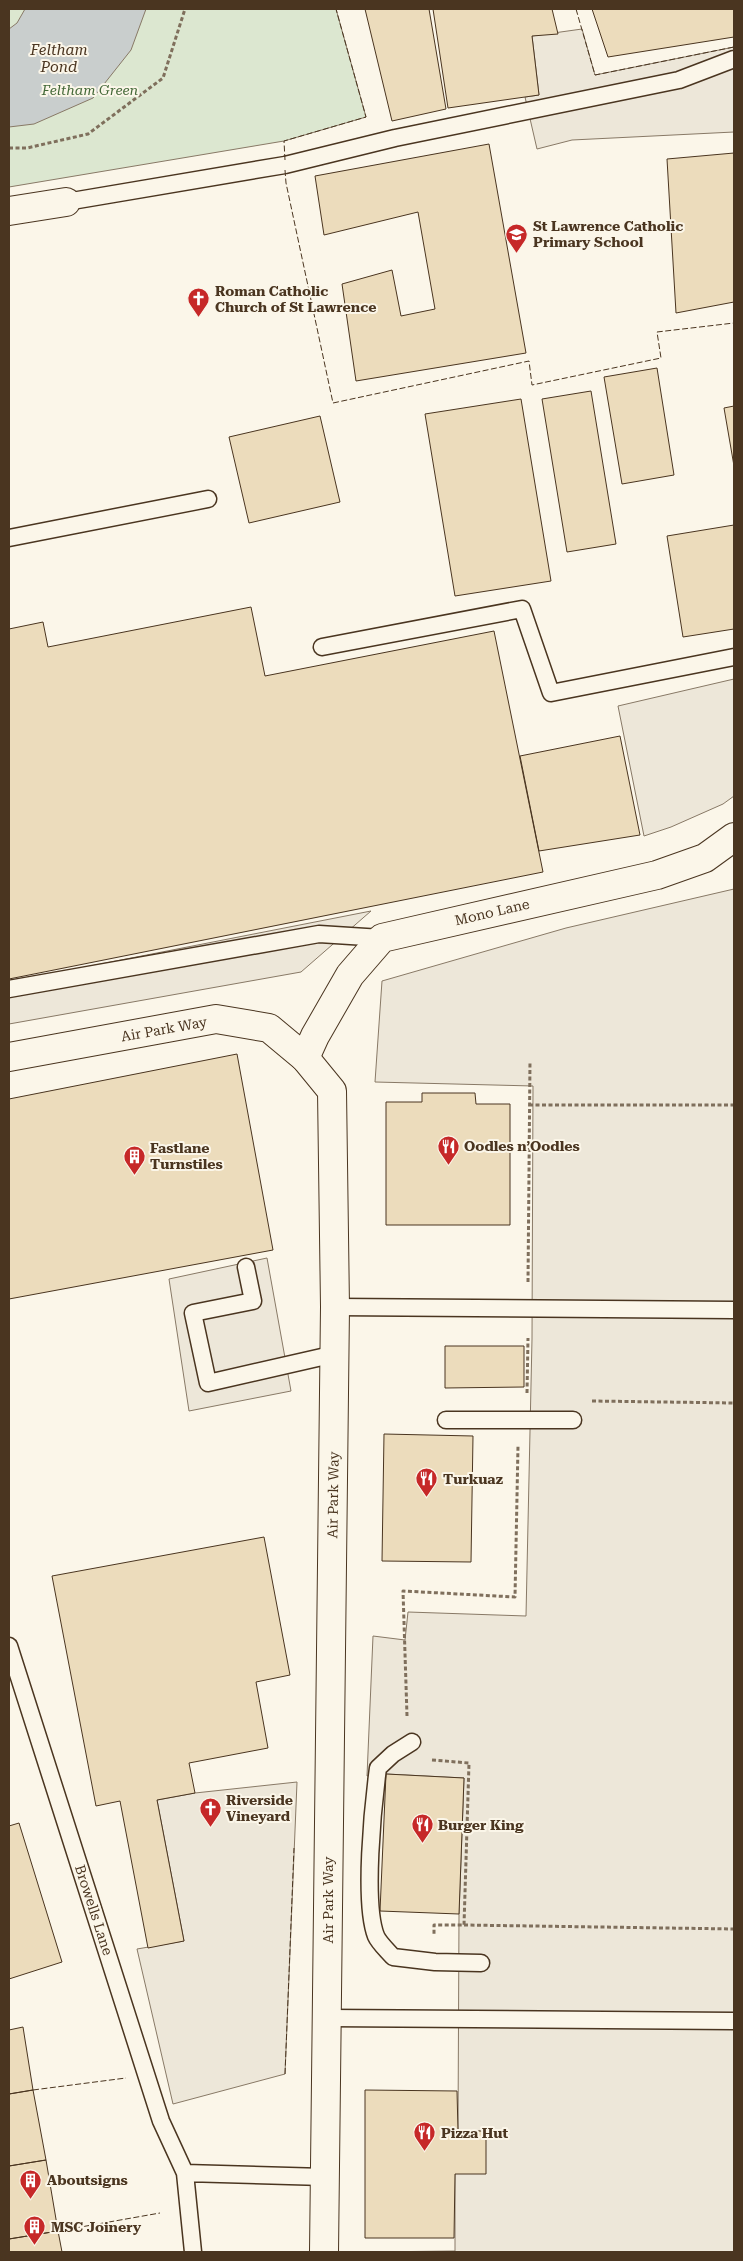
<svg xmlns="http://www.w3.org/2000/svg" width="743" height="2261" font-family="'Roboto Serif',serif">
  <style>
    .green { fill: #dce7d0; stroke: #887966 }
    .parking { fill: #ede7d9; stroke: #887966 }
    .water { fill: #c9cecd; stroke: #887966 }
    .building { fill: #ecdcbc; stroke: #4a3520 }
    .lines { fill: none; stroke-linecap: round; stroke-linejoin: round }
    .lane-casing { stroke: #4a3520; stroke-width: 19 }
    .street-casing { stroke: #4a3520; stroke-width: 30 }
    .secondary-casing { stroke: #4a3520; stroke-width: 30 }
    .path { stroke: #7f6f5c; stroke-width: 3; stroke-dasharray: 4 2.5; stroke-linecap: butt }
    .lane { stroke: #fbf6e9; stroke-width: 16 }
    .street { stroke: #fbf6e9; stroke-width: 28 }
    .secondary { stroke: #fbf6e9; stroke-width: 28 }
    .fence { stroke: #4a3520; stroke-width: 1; stroke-dasharray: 6 2.5; stroke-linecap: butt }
    .labels { text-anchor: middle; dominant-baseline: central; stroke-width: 4; stroke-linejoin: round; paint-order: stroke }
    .park-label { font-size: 14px; font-style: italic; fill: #436837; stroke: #fbf6e9 }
    .poi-label { font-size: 14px; font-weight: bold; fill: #4a3520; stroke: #fbf6e9; text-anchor: start }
    .street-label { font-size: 14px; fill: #4a3520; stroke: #fbf6e9 }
    .water-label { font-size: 15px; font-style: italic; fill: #4a3520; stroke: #fbf6e9 }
  </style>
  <rect width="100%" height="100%" fill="#fbf6e9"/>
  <!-- green -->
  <path class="green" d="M9,9H336L366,117L284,141L9,187Z"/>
  <!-- parking -->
  <path class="parking" d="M582,29L595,75L734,47V132L572,140L537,149L525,97L539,95L532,36Z
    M734,679V796L723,804L671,827L644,836L618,706Z
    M734,889V2252H367L455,2251V2174L486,2131H458L459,1914L464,1778L386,1774L367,1776L373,1636L405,1640L408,1612L526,1616L532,1339L533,1086L375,1082L382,981L566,928Z
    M371,911L301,972L9,1024V982Z
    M267,1258L291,1391L189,1411L169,1279Z
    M297,1782L285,2074L173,2104L137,1949L184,1941L157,1800L195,1793Z"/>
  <!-- water -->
  <path class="water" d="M25,9H146L131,50L93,98L34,124L9,127V29L17,23Z"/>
  <!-- building -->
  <path class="building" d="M365,9H429L446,109L392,121Z
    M433,9H552L558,34L532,36L539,95L448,108Z
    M592,9H734V37L608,57Z
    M489,144L526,353L356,381L342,284L392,270L401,316L435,309L418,212L324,235L315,176Z
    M734,153V302L676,313L667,159Z
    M657,368L674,475L622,484L604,377Z
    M591,391L616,544L567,552L542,399Z
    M521,399L551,581L455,596L425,414Z
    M734,406V466L724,408Z
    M320,416L340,502L249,523L229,437Z
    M734,525V629L683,637L667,536Z
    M251,607L265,676L494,631L543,872L9,979V629L43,622L48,647Z
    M620,736L640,835L539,851L520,756Z
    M237,1054L273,1250L9,1299V1099Z
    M422,1093H475L476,1104H510V1225H386V1102H422Z
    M445,1346H524V1387L445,1388Z
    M384,1434L473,1436L471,1562L382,1561Z
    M264,1537L290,1675L256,1682L268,1748L189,1763L195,1793L157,1800L184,1941L148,1948L120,1801L96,1806L52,1576Z
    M386,1774L464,1778L459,1914L380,1911Z
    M19,1823L62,1962L9,1979V1826Z
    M23,2027L33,2090L9,2094V2030Z
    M33,2090L46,2160L9,2166V2094Z
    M365,2090L457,2091L458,2131H486V2174H455L454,2238H365Z
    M46,2160L58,2231L9,2239V2166Z
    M58,2231L62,2252H9V2239Z"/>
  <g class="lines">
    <defs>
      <path id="lane" d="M66,202L285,165L395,138L679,80L734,59
        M9,538L208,499
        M322,647L522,609L551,693L734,657
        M9,989L319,934L382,938
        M246,1267L253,1301L193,1313L208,1383L335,1354
        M335,1307L734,1310
        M446,1420H573
        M9,1646L161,2121L185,2173L193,2252
        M412,1742L393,1754L378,1768C373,1805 363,1903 376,1936C379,1943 388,1951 393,1957L435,1962L481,1963
        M327,2018L734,2021
        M185,2173L324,2177"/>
      <path id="street" d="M9,211L66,202
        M305,1058L315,1036L350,975L382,938L657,875L705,858L734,837"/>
      <path id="secondary" d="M9,1057L216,1019L269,1028L305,1058L332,1091L335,1307L324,2252"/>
    </defs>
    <!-- lane casing -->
    <use href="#lane" class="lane-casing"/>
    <!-- street casing -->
    <use href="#street" class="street-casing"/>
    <!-- secondary casing -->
    <use href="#secondary" class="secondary-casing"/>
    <!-- path -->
    <path class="path" d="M9,148H27L88,134L163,78L185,9
      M529,1105H734
      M528,1282L530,1061
      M527,1393L528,1338
      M592,1401L734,1403
      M407,1716L403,1591L515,1597L518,1446
      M432,1760L469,1763L464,1925H434V1934
      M464,1925L734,1929"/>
    <!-- lane -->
    <use href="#lane" class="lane"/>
    <!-- street -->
    <use href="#street" class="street"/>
    <!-- secondary -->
    <use href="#secondary" class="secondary"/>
    <!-- fence -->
    <path class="fence" d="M576,9L595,75L734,47
      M285,160L284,141L366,117L336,9
      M285,170L286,183L333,403L529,361L532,385L661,358L657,332L734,323
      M285,2074L294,1848
      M33,2090L126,2078
      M58,2231L160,2213"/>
  </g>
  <!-- icons -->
  <defs>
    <symbol id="school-pin" viewBox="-11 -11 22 30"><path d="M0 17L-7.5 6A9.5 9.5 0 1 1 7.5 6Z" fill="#c62828" stroke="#fbf6e9"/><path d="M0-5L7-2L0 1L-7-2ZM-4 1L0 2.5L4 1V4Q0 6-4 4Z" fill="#fff"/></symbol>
    <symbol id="church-pin" viewBox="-11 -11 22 30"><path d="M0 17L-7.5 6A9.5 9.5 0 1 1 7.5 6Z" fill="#c62828" stroke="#fbf6e9"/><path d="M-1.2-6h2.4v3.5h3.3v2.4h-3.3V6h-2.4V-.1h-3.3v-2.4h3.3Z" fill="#fff"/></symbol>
    <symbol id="restaurant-pin" viewBox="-11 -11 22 30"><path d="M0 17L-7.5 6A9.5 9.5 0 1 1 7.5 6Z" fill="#c62828" stroke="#fbf6e9"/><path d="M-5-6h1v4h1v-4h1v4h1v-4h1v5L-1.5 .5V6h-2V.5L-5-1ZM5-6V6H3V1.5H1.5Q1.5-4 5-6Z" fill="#fff"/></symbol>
    <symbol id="building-pin" viewBox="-11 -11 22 30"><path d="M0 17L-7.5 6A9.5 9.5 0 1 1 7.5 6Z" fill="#c62828" stroke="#fbf6e9"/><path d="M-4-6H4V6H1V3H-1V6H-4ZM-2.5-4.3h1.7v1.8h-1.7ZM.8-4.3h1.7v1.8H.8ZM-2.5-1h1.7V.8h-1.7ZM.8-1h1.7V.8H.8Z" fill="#fff"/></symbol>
  </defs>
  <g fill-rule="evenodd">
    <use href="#school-pin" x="504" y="222" width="25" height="34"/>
    <use href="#church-pin" x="186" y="286" width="25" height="34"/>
    <use href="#restaurant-pin" x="436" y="1134" width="25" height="34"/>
    <use href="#building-pin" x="122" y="1144" width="25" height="34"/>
    <use href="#restaurant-pin" x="414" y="1466" width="25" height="34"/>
    <use href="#church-pin" x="198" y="1796" width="25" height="34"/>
    <use href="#restaurant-pin" x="410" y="1812" width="25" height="34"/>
    <use href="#restaurant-pin" x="412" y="2120" width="25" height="34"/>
    <use href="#building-pin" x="18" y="2168" width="25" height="34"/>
    <use href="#building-pin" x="22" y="2214" width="25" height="34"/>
  </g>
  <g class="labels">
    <!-- park labels -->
    <g class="park-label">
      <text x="90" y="90">Feltham Green</text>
    </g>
    <!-- poi labels -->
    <g class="poi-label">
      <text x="533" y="226">St Lawrence Catholic<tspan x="533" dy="16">Primary School</tspan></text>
      <text x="215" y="291">Roman Catholic<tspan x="215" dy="16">Church of St Lawrence</tspan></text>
      <text x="464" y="1146">Oodles n’Oodles</text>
      <text x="150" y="1148">Fastlane<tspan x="150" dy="16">Turnstiles</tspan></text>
      <text x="443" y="1479">Turkuaz</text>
      <text x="226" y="1800">Riverside<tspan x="226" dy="16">Vineyard</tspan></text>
      <text x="438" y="1825">Burger King</text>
      <text x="441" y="2133">Pizza Hut</text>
      <text x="47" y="2180">Aboutsigns</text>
      <text x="51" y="2227">MSC Joinery</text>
    </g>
    <!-- street labels -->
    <g class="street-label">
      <text transform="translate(492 912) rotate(-13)">Mono Lane</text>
      <text transform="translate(164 1029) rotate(-10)">Air Park Way</text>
      <text transform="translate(333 1495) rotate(-89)">Air Park Way</text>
      <text transform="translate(328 1900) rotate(-90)">Air Park Way</text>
      <text transform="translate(94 1910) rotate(72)">Browells Lane</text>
    </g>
    <!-- water labels -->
    <g class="water-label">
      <text x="59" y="50">Feltham<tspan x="59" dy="17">Pond</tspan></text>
    </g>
  </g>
  <!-- border -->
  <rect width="743" height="2261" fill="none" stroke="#4a3520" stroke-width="20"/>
</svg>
